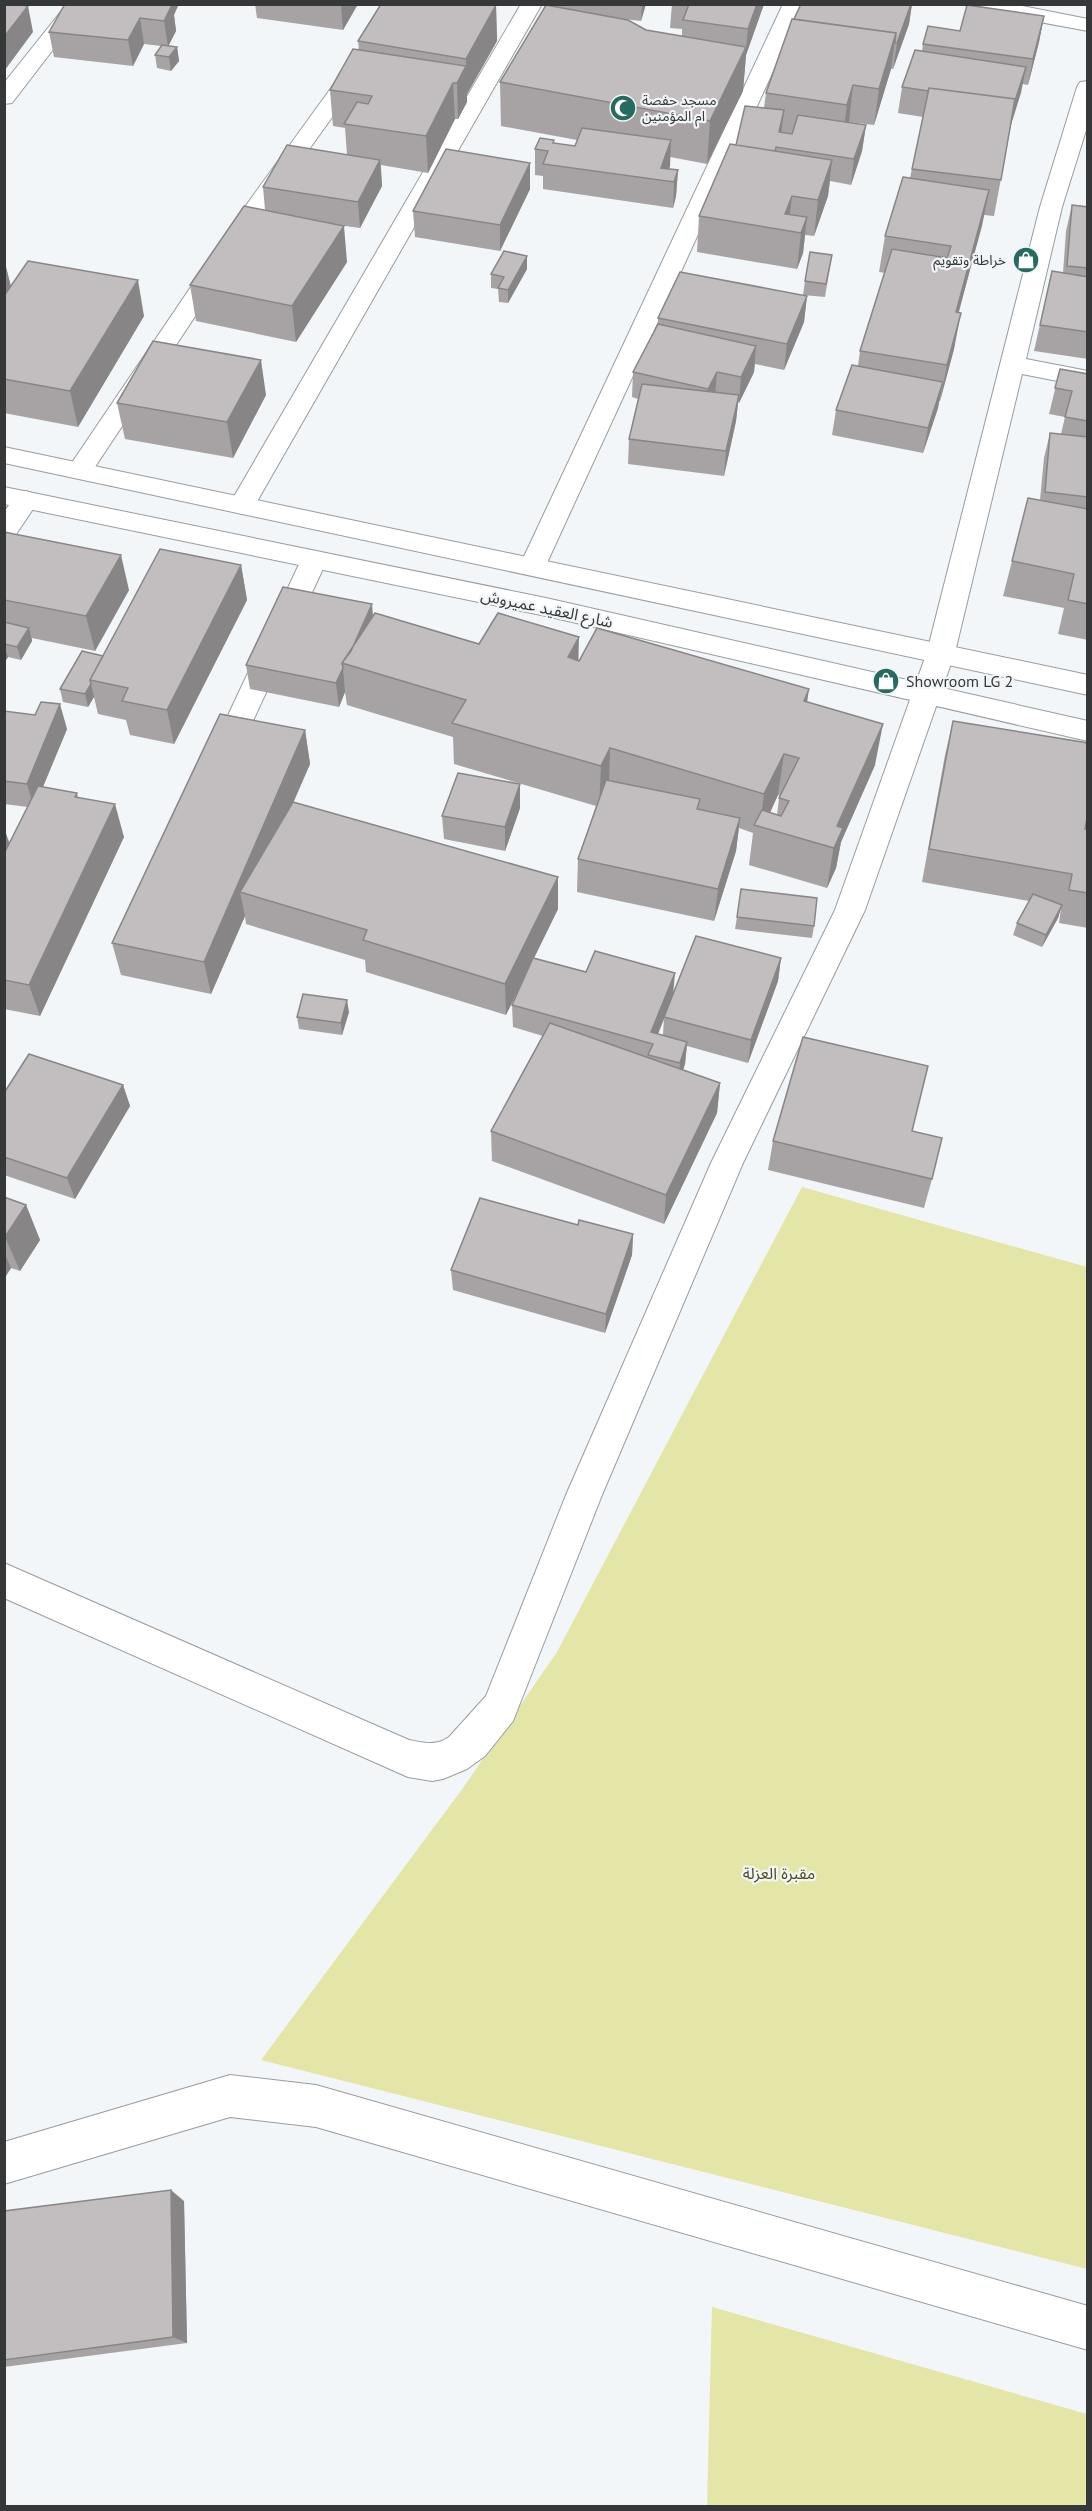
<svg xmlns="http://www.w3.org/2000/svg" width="1092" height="2511" font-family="'PT Sans','Noto Sans Arabic',sans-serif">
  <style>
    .green { fill: #e3e6a6 }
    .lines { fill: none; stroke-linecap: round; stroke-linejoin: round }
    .minor-casing { stroke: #999c9e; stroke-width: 2 }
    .major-casing { stroke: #999c9e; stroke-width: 2 }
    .minor { fill: #fff; fill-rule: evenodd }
    .major { fill: #fff; fill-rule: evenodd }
    .wall { fill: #a7a3a4; fill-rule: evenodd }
    .shaded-wall { fill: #888586 }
    .building { fill: #c2bebf; stroke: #888586; stroke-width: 1.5 }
    .labels { text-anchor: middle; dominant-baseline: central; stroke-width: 4.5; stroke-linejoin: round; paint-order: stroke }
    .far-poi-label { font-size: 14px; fill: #363738; stroke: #f2f6f8; text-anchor: start }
    .street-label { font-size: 16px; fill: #363738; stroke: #f2f6f8 }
    .poi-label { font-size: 16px; fill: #363738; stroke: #f2f6f8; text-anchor: start }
    .park-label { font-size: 16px; fill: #4c4d19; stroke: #f2f6f8 }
  </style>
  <rect width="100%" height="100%" fill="#f2f6f8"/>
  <!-- green -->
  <path class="green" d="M802,1187L1087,1267V2269L261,2060L463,1788L557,1652Z
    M712,2307L1087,2414V2506H707Z"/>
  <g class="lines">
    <defs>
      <path id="minor" d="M67,4H88L12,103L4,104V83Z
        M392,4H413L265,211L89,476L80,478L71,476L67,470L71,464L247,204Z
        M521,4H542L255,505L251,511L242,514L233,511L229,505Z
        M783,4H804L546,565L542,571L533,574L524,571L520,565Z
        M965,4H1012L1088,19V31L975,10L968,8Z
        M1088,81V124L1062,207L1026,359L1088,371V387L1022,374L955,652L865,910L743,1163L602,1495L513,1721L485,1756L467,1769L443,1779L432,1781L408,1777L4,1598V1563L409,1740C425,1743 436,1746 449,1737L486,1696L566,1495L711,1163L835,910L927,652L1040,207L1077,87L1080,82Z
        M26,491L35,494L39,500L13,539L4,542V512L17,494Z
        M314,551L323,554L327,560L235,760L231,767L221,770L211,767L207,760L301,560L305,554Z
        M230,2075L316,2085L1088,2306V2350L316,2127L230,2117L4,2184V2142Z"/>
      <path id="major" d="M4,447L1088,675V695L4,463Z
        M4,487L546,598L1088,721V741L546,616L4,504Z"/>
    </defs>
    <!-- minor casing -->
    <use href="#minor" class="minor-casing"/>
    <!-- major casing -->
    <use href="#major" class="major-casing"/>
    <!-- minor -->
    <use href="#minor" class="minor"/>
    <!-- major -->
    <use href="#major" class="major"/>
  </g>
  <!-- wall -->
  <path class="wall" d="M65,4L174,15L176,31L168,46L177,47L179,61L171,71L157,68L155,55L161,46L144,44L133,66L54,57L49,32Z
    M255,4H358L343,30L257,18Z
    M545,4H646L641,21L623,19L646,30L682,36V29L670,28L672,4H764L746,55L743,91L707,164L670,157V166L669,169L678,170L676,196L673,208L543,189V176L535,175V149L554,143L575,146L577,140L501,126L500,82L545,8Z
    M801,4H912L909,24L893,69H891L874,125L849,122L866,125L862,151L851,185L830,181L828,196L814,236L805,235L803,253L797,269L697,252L699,216L736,145L764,108L766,93Z
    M496,5L497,41L467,94V102L458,119H455L428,173L381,165L382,186L360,228L338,225L347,262L296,342L196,321L190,285L265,210L263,187L347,155L345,128L333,126L330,90L359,50L358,41Z
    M1044,16L1039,42L1028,85L1022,84L1011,125L994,216L984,215L959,312L954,349L940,401H939L938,408L923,453L832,435L836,410L858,366L860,351L885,273L879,272L885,236L910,178L923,117L898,113L902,87L922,51L923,44L960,31Z
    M530,189L500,251L415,237L413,211Z
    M1072,205L1088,207V359L1034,351L1052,271L1063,273L1066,231Z
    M832,255L825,297L803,295L805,281Z
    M4,259L11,286L144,316L78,427L4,413Z
    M527,269L508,303L499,302L498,289L491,288V274Z
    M807,296L804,322L784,370L755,364L754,372L739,403L738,402L736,421L724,476L628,464L629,439L638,399L632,397L633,372L658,325V318Z
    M1060,369L1088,374V640L1058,634L1064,608L1003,596L1012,561L1040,500L1044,458L1050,433L1061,434L1065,417L1049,414Z
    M266,395L233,458L125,439L117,403Z
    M4,532L129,590L95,651L32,638V641L21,660L8,657L4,663Z
    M241,565L247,600L174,744L130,735L126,720L98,714L94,697L88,707L63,702L60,689L103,656Z
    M373,617L479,644L579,661L807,702L875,765L841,842L836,868L827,888L749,865L753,833L739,828L736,851L714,921L577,892L578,859L596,806L454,764L453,737L347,705L345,692L339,707L250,689L246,665ZM778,795L781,796L779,798L777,815L770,813Z
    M4,711L67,729L43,787L77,793L78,797L124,837L40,1016L4,1009V828L10,844L28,807L4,804Z
    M953,721L1086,821L1088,816V928L1059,923L1061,908L1058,918L1042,947L1013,935L1017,923L1029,901L922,882L945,755Z
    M305,730L310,764L293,802L558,909L534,958L673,995L781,958L778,981L748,1063L687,1046L685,1064L683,1070L720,1083L717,1113L664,1224L492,1161L491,1131L543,1036L513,1027L512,1005L528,969L506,1015L366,972L365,960L246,924L245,916L211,994L121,975L112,943ZM666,1014L664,1017L663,1035L658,1034Z
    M520,784V808L505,851L444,839L442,816Z
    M737,917L814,926L812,938L735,929Z
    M349,1012L342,1035L299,1029L297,1017Z
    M123,1085L130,1106L75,1199L4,1175V1093Z
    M912,1131L932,1179L924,1208L768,1170L773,1141Z
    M4,1197L26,1205L40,1240L20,1271L11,1268L4,1279Z
    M578,1225L633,1234L632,1255L605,1333L453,1290L451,1270Z
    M184,2201L187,2343L4,2367V2211Z"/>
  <!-- shaded-wall -->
  <path class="shaded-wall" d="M170,4H179L174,15L176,31L168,47L164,21Z
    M358,4L343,30L341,5Z
    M642,4H646L641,21Z
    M757,4H764L746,55L743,91L707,164L710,121L746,48L748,29Z
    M911,4H912L909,24L893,69L897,43Z
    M496,5L497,41L467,94V102L458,119L457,83L466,66V59Z
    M28,6L33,32L5,70L4,37Z
    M1044,16L1039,42L1028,85L1033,59Z
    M140,18L144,44L133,66L128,40Z
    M896,33L891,69L874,125L879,89Z
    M177,47L179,61L171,71L169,57Z
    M1026,67L1021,93L1009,131L1014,105Z
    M453,83L455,119L428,173L426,136Z
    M853,85L849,122L842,141L847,105Z
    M784,110L781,136L779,132Z
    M866,125L862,151L851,185L854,159Z
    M671,140L670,166L665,180L661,168Z
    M380,160L382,186L360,228L358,202Z
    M832,160L828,196L814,236L818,200Z
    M530,163V189L500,251V225Z
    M678,170L676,196L673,208L674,182Z
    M989,190L982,226L949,347L956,312Z
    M792,196L788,231L785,214Z
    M807,217L803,253L797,269L801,233Z
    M344,226L347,262L296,342L292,306Z
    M527,256V269L508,303V290Z
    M4,259L12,292L4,304Z
    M138,280L144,316L78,427L70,391Z
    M807,296L804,322L784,370L787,344Z
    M961,313L954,349L940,401L947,365Z
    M756,346L754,372L739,403L741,377Z
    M261,360L266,395L233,458L227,422Z
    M717,372L715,397L706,414L708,389Z
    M943,382L938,408L923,453L928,428Z
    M739,395L736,421L724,476L726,451Z
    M121,555L129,590L95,651L86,616Z
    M241,565L247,600L174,744L167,710Z
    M372,604L374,629L345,664Z
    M29,628L32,641L21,660L17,647Z
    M579,637L578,678L568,657Z
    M4,646L8,657L4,663Z
    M343,668L345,692L339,707L336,683Z
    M91,684L94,697L88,707L85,694Z
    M809,689L803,731L804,701Z
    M60,704L67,729L34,808L27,784Z
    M883,724L875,765L841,842L836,868L827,888L837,826Z
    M305,730L310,764L253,896L240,892L245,916L211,994L204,962Z
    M610,748L609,789L599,807L601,766Z
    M784,754L778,795L763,827L760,826L764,794Z
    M520,784V808L505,851V827Z
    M115,804L124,837L40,1016L29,985Z
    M740,818L736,851L714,921L718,889Z
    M4,828L11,849L4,861Z
    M558,877V909L506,1015L505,984Z
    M1062,905L1058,918L1042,947L1046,935Z
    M781,958L778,981L748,1063L751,1040Z
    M675,973L673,996L653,1046L651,1032Z
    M347,1000L349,1012L342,1035L341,1023Z
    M687,1042L685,1064L678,1085L680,1063Z
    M720,1083L717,1113L664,1224L666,1195Z
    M123,1085L130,1106L75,1199L67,1178Z
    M26,1205L40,1240L20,1271L5,1237Z
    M633,1234L632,1255L605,1333L606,1314Z
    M4,1252L11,1268L4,1279Z
    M171,2190L184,2201L187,2343L173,2337Z"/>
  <!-- building -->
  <path class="building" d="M4,4H15L28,6L4,37Z
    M65,4H169L172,5L164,21L140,18L128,40L49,32Z
    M381,4H495L496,5L466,59L358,41Z
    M689,4H757L748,29L683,20Z
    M801,4H911L897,43H895L896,33L794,19Z
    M546,5L628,20L646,30L746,47L710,121L500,82Z
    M967,5L1044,16L1033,59L923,44L928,26L960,31Z
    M792,19L896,33L879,89L853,85L847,105L766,93Z
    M162,45L177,47L169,57L155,55Z
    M353,49L466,66L457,83H453L426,136L344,124L357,102L368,104L372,96L330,90Z
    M915,50L1026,67L1014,104L1015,99L929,88L928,91L902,87Z
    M929,88L1015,99L1001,180L912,169Z
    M745,106L784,110L779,132L792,134L798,115L866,125L854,159L776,147L775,151L736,145Z
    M582,128L671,140L661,168L678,170L674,182L543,164L548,151L535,149L540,138L554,140L553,143L575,146Z
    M730,144L832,160L818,200L792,196L785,214L807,217L801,233L699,216Z
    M287,145L380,160L358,202L263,187Z
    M446,149L530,163L500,225L413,211Z
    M903,177L989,190L956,312L961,313L947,365L860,351L892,249L947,258L951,246L885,236Z
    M1072,205L1088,207V268L1067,266Z
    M244,206L344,226L292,306L190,285Z
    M504,251L527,256L508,290L498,288L504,277L491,274Z
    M810,252L832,255L826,284L805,281Z
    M28,261L138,280L70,391L4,379V296Z
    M1052,271L1088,277V332L1040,325Z
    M680,272L807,296L787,344L658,318Z
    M658,324L756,346L741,377L717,372L708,389L633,372Z
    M153,341L261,360L227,422L117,403Z
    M852,365L943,382L928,428L836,410Z
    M1060,369L1088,374V421L1065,417L1072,391L1055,388Z
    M642,384L739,395L726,451L629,439Z
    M1050,433L1088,437V497L1045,492Z
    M1028,498L1088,509V604L1068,600L1074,574L1012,561Z
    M4,532L121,555L86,616L4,600Z
    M160,549L241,565L167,710L122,701L128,688L90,680Z
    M283,587L372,604L351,651L342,663L343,668L336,683L246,665Z
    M375,613L479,644L498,613L579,637L568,657L579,661L597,628L809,689L804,701L883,724L837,826L843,828L834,848L754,825L762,810L781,816L789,801L779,798L799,758L784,754L764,794L610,748L601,766L452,723L466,700L342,663Z
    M4,622L29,628L17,647L4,644Z
    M82,651L103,656L90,680L91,684L85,694L60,689Z
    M41,702L60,704L27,784L4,781V711L35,715Z
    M220,714L305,730L204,962L112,943Z
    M953,721L1088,743V812L1085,829H1088V893L1069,890L1072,874L929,849Z
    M458,773L520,784L505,827L442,816Z
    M606,780L700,799L697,809L740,818L718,889L578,859Z
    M38,786L77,793L75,797L115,804L29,985L4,980V854Z
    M293,802L558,877L505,984L363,940L367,930L240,892Z
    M741,889L817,898L814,926L737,917Z
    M1033,894L1062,905L1046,935L1017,923Z
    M696,936L781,958L751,1040L664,1017Z
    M595,951L675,973L651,1032L687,1042L680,1063L648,1055L653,1044L512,1005L533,958L586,972Z
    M303,994L347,1000L341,1023L297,1017Z
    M550,1023L720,1083L666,1195L491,1131Z
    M803,1037L928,1066L912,1131L942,1138L932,1179L773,1141Z
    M29,1054L123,1085L67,1178L4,1157V1093Z
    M4,1197L26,1205L5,1237H4Z
    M480,1198L578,1225L579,1220L633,1234L606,1314L451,1270Z
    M171,2190L173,2337L4,2360V2211Z"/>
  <!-- icons -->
  <defs>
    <symbol id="mosque-disc" viewBox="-11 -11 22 22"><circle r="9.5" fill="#256b5f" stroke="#f2f6f8"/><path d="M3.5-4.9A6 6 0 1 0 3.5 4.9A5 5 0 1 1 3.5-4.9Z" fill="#fff"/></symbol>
    <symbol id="shop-disc" viewBox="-11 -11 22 22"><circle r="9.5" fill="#256b5f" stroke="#f2f6f8"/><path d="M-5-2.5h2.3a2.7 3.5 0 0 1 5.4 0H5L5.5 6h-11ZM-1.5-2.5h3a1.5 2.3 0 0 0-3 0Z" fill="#fff"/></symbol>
  </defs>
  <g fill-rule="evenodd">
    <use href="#mosque-disc" x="608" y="93" width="30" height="30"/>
    <use href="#shop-disc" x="1011" y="245" width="30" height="30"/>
    <use href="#shop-disc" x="871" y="666" width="30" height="30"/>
  </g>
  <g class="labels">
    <!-- far-poi labels -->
    <g class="far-poi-label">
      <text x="642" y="100">مسجد حفصة<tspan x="642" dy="16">ام المؤمنين</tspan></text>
      <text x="1006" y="260" text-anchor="end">خراطة وتقويم</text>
    </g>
    <!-- street labels -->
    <g class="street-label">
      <text transform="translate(547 608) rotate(12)">شارع العقيد عميروش</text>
    </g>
    <!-- poi labels -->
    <g class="poi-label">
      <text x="906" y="681">Showroom LG 2</text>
    </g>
    <!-- park labels -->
    <g class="park-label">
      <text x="779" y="1873">مقبرة العزلة</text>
    </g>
  </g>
  <!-- border -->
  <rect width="1092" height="2511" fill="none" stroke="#363738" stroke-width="12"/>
</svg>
